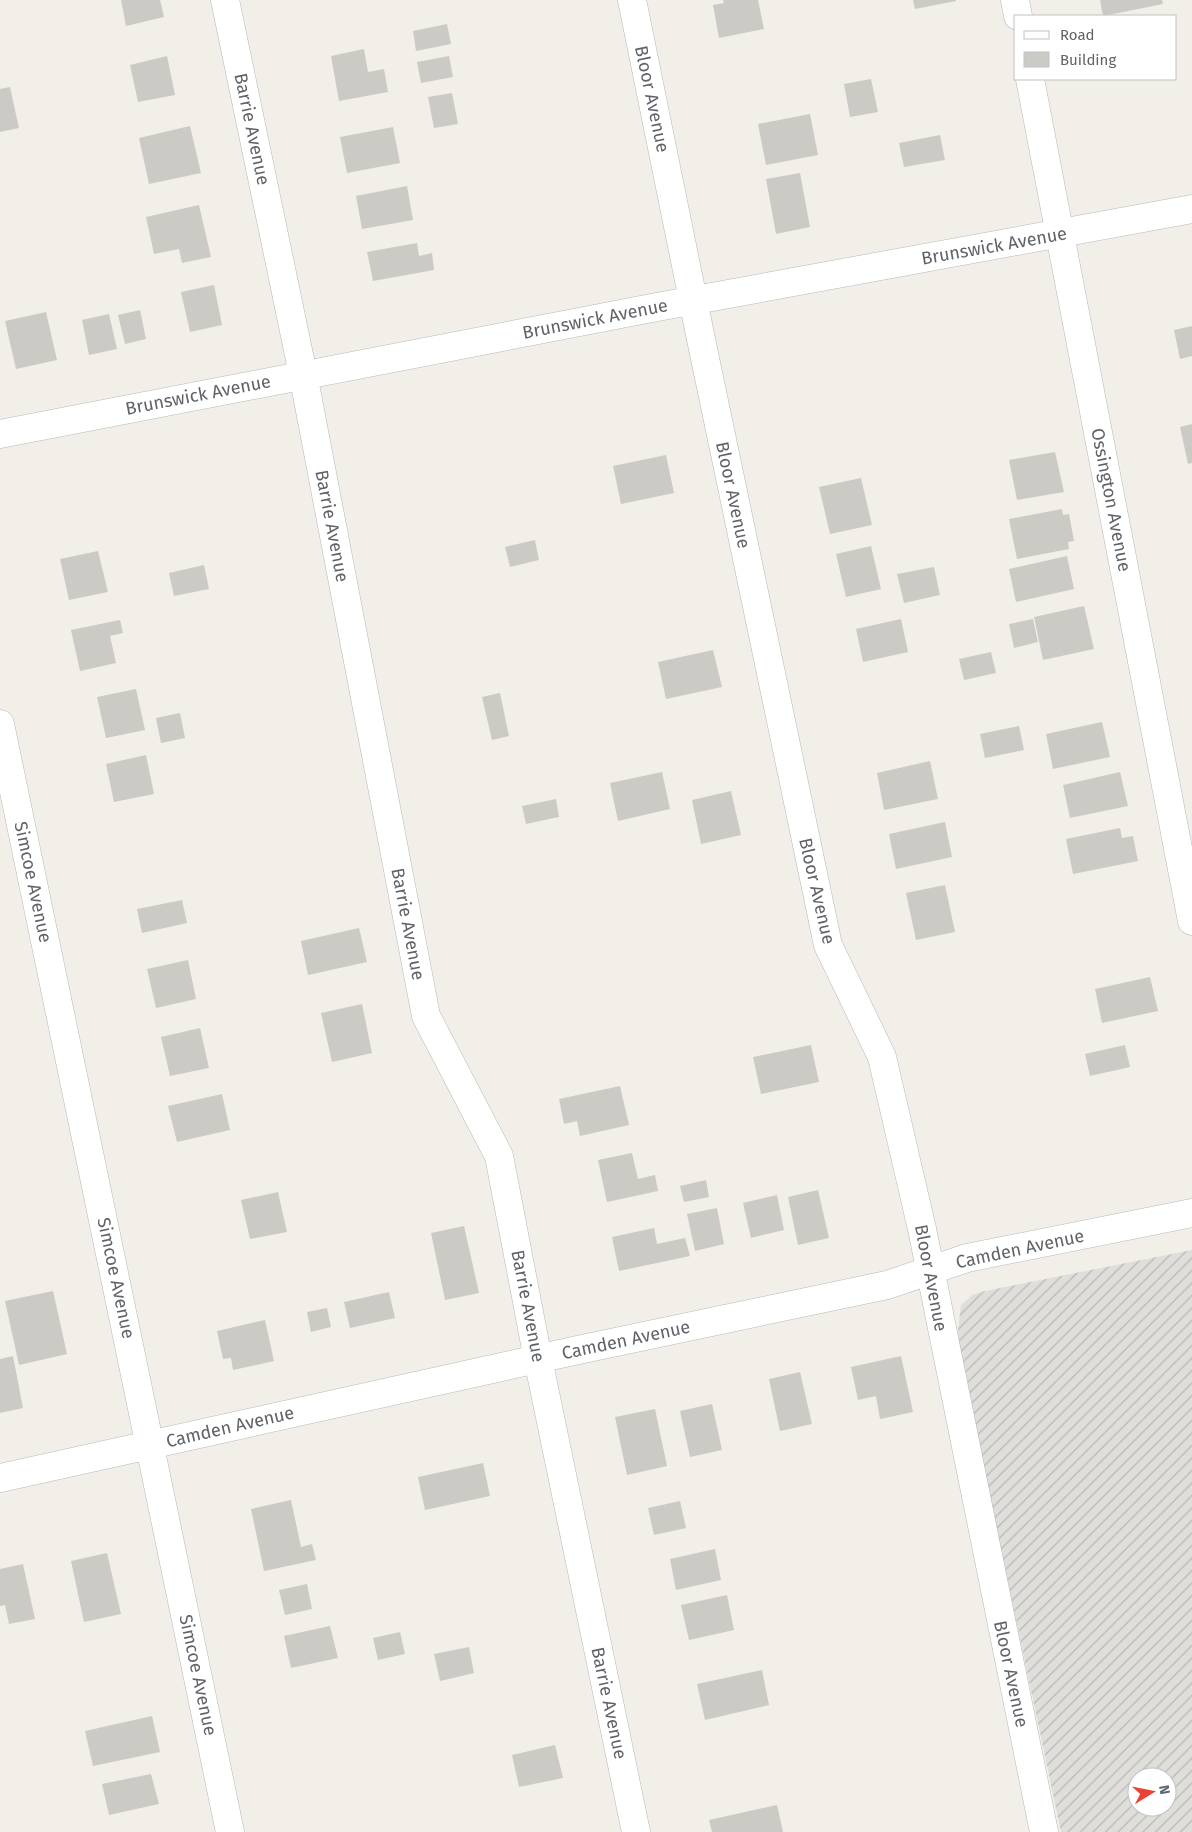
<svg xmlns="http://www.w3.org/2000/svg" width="1192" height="1832" font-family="'Fira Sans',sans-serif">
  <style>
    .industrial { fill: url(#industrial-furrows); fill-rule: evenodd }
    .building { fill: #cccac5 }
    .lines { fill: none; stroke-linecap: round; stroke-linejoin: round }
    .minor-casing { stroke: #b5b8bc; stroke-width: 29 }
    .minor { stroke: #fff; stroke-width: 28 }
    .labels { text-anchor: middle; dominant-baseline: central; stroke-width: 4; stroke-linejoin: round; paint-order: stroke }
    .street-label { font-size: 18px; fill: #5f6368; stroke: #fff }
  </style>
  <defs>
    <pattern id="industrial-furrows" width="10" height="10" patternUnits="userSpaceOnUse" patternTransform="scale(1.25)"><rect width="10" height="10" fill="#e0deda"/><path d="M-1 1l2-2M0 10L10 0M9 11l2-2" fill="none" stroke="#b9b8b5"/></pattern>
  </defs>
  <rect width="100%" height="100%" fill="#f1efe8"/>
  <!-- industrial -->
  <path class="industrial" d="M1192,1250V1832H1061L962,1364L958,1331L961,1305L972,1295L985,1291ZM1137,1777H1167V1807H1137Z"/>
  <!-- building -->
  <path class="building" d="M121,0H160L164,17L126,26Z
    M723,0H758L764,29L719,38L713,5L724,3Z
    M913,0H956V1L915,9Z
    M1100,0H1162L1163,4L1103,16Z
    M447,24L451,44L416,51L413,31Z
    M364,49L368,72L384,69L388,92L339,101L331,56Z
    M167,56L175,95L138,102L130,65Z
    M449,56L453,77L421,83L417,62Z
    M871,79L878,112L850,117L844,84Z
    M10,87L19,128L0,132V89Z
    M452,93L458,124L434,128L428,97Z
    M810,114L818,155L766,165L758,124Z
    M190,126L201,173L149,184L139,138Z
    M393,127L400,163L347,173L340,137Z
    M940,135L945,160L904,167L899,143Z
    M800,173L810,227L776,234L766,179Z
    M407,186L413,220L362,229L356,196Z
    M199,205L211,257L182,263L179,249L154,254L146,217Z
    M417,243L419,256L432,253L434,270L373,281L367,252Z
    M214,285L222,325L190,332L181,292Z
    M140,310L146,339L125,344L118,315Z
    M46,312L57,360L16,369L5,321Z
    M109,314L117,349L89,355L82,320Z
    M1192,326V356L1180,359L1174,330Z
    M1192,424V463L1188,464L1180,427Z
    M1055,452L1064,492L1017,500L1009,460Z
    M666,455L674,493L621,504L613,466Z
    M861,478L872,525L830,534L819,487Z
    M1062,509L1063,515L1069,514L1074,541L1068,542L1069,549L1017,559L1009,519Z
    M535,540L539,560L510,567L505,547Z
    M871,546L881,589L846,597L836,554Z
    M98,551L108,592L69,600L60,559Z
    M1067,556L1074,589L1016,602L1009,569Z
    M204,565L209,589L174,596L169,573Z
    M934,567L940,595L904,603L897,574Z
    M1084,606L1094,649L1043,660L1034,617Z
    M901,619L908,652L863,662L856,629Z
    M1033,619L1038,642L1014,648L1009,624Z
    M120,620L123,633L110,636L116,663L80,671L71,630Z
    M713,650L722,687L666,699L658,662Z
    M991,652L996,673L964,680L959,659Z
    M136,689L145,730L106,738L97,697Z
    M500,693L509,736L492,740L482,697Z
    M180,713L185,738L161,743L156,718Z
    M1102,722L1110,757L1053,769L1046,734Z
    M1019,726L1024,750L985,758L980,734Z
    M146,755L154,794L114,802L106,764Z
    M930,761L938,799L884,810L877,773Z
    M662,772L670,809L618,821L610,783Z
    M1120,772L1128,806L1070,818L1063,785Z
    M731,791L741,835L701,844L692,800Z
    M556,799L559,817L526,824L522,806Z
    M945,822L952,857L896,869L889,834Z
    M1120,828L1122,838L1133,836L1138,861L1073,874L1066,839Z
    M945,885L955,932L916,940L906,893Z
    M182,900L187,923L142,933L137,909Z
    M359,928L367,962L308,975L301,941Z
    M188,960L196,999L156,1008L147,969Z
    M1150,977L1158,1011L1102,1023L1095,989Z
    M362,1004L372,1053L332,1062L321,1013Z
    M200,1028L209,1068L170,1076L161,1037Z
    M811,1045L819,1082L761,1094L753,1057Z
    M1125,1045L1130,1067L1090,1076L1085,1054Z
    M620,1086L629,1125L580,1136L577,1121L564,1124L559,1099Z
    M222,1094L230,1130L177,1142L168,1106Z
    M632,1153L638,1179L655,1175L658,1191L607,1202L598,1160Z
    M706,1180L709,1197L684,1202L680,1186Z
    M818,1190L829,1238L798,1245L788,1197Z
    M278,1192L287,1232L250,1239L241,1200Z
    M777,1195L784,1230L751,1238L743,1203Z
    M717,1208L724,1244L695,1251L687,1214Z
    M464,1226L479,1293L445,1300L431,1233Z
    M654,1228L657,1244L685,1238L690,1256L619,1271L612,1237Z
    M53,1291L67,1354L19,1365L5,1301Z
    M389,1292L395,1318L350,1328L344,1302Z
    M327,1308L331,1327L311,1332L307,1312Z
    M265,1320L274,1361L233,1370L231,1358L223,1359L217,1331Z
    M13,1356L23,1408L0,1413V1359Z
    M901,1356L913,1412L880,1419L876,1396L858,1400L851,1367Z
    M800,1372L812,1424L780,1431L769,1379Z
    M712,1404L722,1450L690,1457L680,1411Z
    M655,1409L667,1466L627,1475L615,1417Z
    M483,1463L490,1496L425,1510L418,1477Z
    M291,1500L301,1547L312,1544L316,1560L264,1571L251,1509Z
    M680,1501L686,1528L654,1535L648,1508Z
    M715,1549L721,1580L676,1590L670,1559Z
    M107,1553L121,1614L84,1622L71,1561Z
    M23,1564L35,1619L9,1624L5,1605L0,1606V1569Z
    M307,1584L312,1609L285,1615L279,1590Z
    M727,1595L734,1630L689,1640L681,1605Z
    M330,1626L338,1658L291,1668L284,1636Z
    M400,1632L405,1654L378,1660L373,1638Z
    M469,1647L474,1673L440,1681L434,1654Z
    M762,1670L769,1705L705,1720L697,1684Z
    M152,1716L160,1752L93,1766L85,1731Z
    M555,1745L563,1778L519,1787L512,1755Z
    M151,1774L159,1804L109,1815L102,1784Z
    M777,1805L783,1832H712L709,1820Z"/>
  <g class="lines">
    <defs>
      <path id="minor" d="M225,0L303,374L426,1016L499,1156L538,1359L636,1832
        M632,0L702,344L828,945L882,1057L922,1229L1044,1832
        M1015,0L1018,16
        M1030,79L1192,921
        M0,434L657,307L1192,209
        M0,724L230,1832
        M0,1478L578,1350L887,1285L967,1258L1192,1213"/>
    </defs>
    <!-- minor casing -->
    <use href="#minor" class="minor-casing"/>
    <!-- minor -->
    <use href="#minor" class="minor"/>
  </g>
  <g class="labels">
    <!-- street labels -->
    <g class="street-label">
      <text transform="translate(652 99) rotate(78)">Bloor Avenue</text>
      <text transform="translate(252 129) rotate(78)">Barrie Avenue</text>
      <text transform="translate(994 246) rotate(-10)">Brunswick Avenue</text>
      <text transform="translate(595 319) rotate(-11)">Brunswick Avenue</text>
      <text transform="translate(198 395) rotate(-11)">Brunswick Avenue</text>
      <text transform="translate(733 495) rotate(78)">Bloor Avenue</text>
      <text transform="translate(1111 500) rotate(79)">Ossington Avenue</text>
      <text transform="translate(332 526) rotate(79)">Barrie Avenue</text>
      <text transform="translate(33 882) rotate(78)">Simcoe Avenue</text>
      <text transform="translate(817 891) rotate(77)">Bloor Avenue</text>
      <text transform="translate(408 924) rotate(79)">Barrie Avenue</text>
      <text transform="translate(1020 1249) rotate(-12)">Camden Avenue</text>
      <text transform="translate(116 1278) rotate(78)">Simcoe Avenue</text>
      <text transform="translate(931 1278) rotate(79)">Bloor Avenue</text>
      <text transform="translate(528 1306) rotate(79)">Barrie Avenue</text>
      <text transform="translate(626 1340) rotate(-12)">Camden Avenue</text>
      <text transform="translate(230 1427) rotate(-13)">Camden Avenue</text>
      <text transform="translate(1011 1674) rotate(78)">Bloor Avenue</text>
      <text transform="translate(198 1675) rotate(78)">Simcoe Avenue</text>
      <text transform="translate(609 1703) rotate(78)">Barrie Avenue</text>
    </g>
  </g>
  <!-- legend -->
  <rect x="1014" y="15" width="162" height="65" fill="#ffffff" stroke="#bfc1c3"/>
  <rect x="1024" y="31" width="25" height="8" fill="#ffffff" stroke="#bfc1c3"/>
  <text x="1060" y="40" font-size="15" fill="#5f6368">Road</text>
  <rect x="1024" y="52" width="25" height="15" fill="#cccac5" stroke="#bfc1c3"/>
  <text x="1060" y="65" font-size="15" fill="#5f6368">Building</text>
  <!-- north arrow -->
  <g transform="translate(1152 1792) rotate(80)"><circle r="24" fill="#ffffff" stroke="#bfc1c3"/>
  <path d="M0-4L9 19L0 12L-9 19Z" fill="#ea4335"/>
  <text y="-8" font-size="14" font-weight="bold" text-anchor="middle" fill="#5f6368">N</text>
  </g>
</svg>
